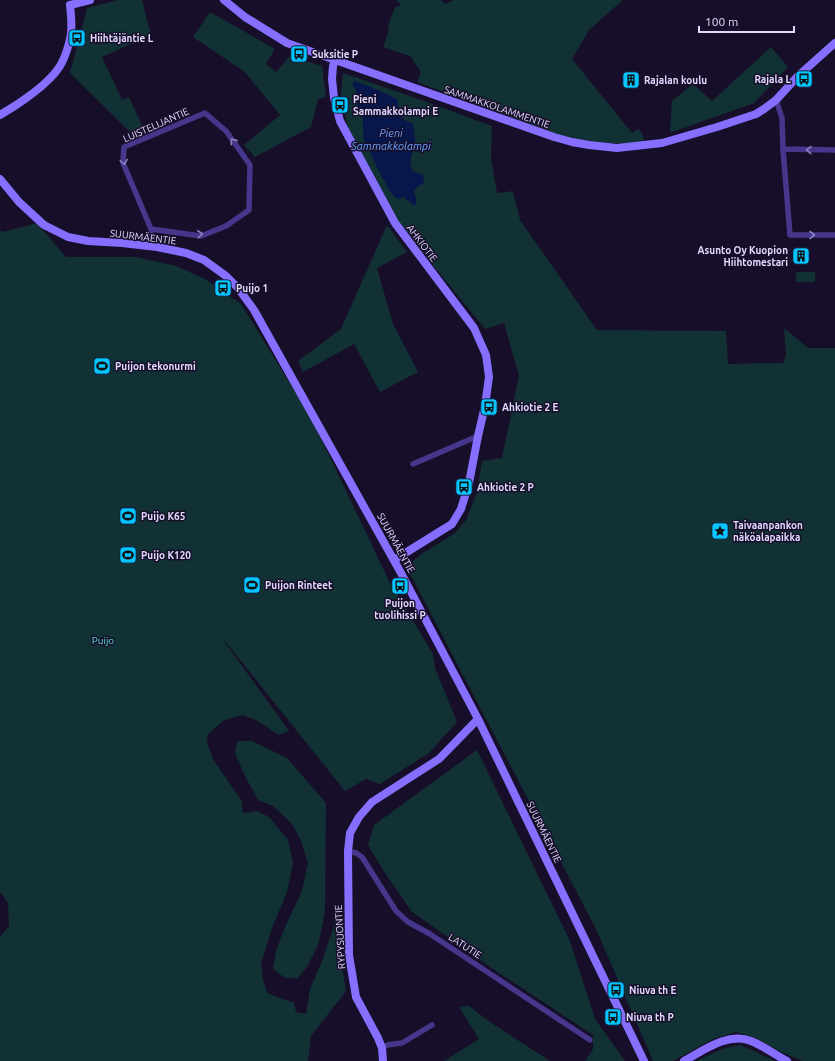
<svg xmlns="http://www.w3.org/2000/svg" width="835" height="1061" font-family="Ubuntu,sans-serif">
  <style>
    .green { fill: #113135; fill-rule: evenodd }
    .water { fill: #07164b }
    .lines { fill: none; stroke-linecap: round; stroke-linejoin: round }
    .street { stroke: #46378c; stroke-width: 5.5 }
    .secondary { stroke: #866fff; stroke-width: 8 }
    .oneway { stroke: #8c7fc0 }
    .labels { text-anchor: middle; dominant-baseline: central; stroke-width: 3; stroke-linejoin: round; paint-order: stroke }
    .poi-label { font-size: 10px; font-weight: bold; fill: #e2d8ff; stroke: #170f2a; text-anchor: start }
    .street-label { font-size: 10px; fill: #e2d8ff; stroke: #170f2a }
    .park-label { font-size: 10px; fill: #5be8d8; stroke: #170f2a }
    .water-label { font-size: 11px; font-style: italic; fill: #66a3ff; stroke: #170f2a }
  </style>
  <rect width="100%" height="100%" fill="#170f2a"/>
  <!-- green -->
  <path class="green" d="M118,0H142L151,35L102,57L122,100L129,97L145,132L134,136L70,73L87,8Z
    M396,0H441L446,4L454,0H623L589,30L572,59L632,133L638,129L642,133L644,140L638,143H602L562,136L417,82L421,72L410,56L383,47L389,31L388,26L395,7L401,5Z
    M210,12L275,49L266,64L276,72L290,56L322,66L326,97L318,99L311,127L255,157L244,145L280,115L245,72L193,37Z
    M771,47L788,67L754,103L670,133L672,101L693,84L712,101Z
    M343,73L413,97L492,126L491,159L497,193L513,191L520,220L597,330L726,331L728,364L783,363L786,355L784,328L808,348H835V1061H802L777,1050L756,1038L736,1032L713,1039L673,1061H653L596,929L409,572L412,562L420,555L433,547L455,533L466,520L477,492L482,461L502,458L519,376L504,323L485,329L394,217L349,135L341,94ZM359,83C372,88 384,93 396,99C400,112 397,117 411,123L415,140L410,162L412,171L416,173L418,186L414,191L416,201H407L404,197H402L383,178L378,169L367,145L364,141L363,119L360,108L357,102L356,90Z
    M37,223L66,257H136L176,266L205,279L241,304L299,398L318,432L389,581L433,654L435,668L457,722L429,753L380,784L366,779L345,791L225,641H224L289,731L279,735L256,720L243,715L224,720L208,734L207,743L214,761L242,801L243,813L257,811L269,817L288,840L293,863L287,892L272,928L261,964L263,979L267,993L285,1000L294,1002L296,1012L306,1014L310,989L322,961L334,926L335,908L341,915L342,968L346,991L311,1036L308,1061H0V937L9,926L8,903L0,892V231L3,232Z
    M387,225L407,252L377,268L393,324L418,372L380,392L354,344L303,372L298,361L341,329Z
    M796,272H815V282H796Z
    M237,741H252L287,758L326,803L325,912L318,945L307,967L298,978H285L273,969L276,950L286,925L302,891L308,863L301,841L293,825L273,806L258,800L246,778L235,753Z
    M477,750L570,941L595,1019L625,1061H585L593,1049V1035L487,965L411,911L383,870L368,845L374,825Z
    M469,1006L490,1022L550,1061H444L479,1039L459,1007Z
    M740,1045L752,1050L775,1061H698L700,1059L725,1048Z"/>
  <!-- water -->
  <path class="water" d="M353,81C368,85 382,92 397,99L400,116L403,120L413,124L415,140L410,162L412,171L423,175L424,183L418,186L414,191L416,201V205H413L404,197H402L399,199L396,198L389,190L378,169L367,145L364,141L363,119L360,108L357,102L356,90L353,86Z"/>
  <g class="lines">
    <!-- street -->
    <path class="street" d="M776,100L782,118L783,149L790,235H835
      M783,149L835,150
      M149,246L151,229L201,236L226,226L249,210L250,165L226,131L205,113L124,147L123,163L151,229
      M413,464L478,436
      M348,851L356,853L362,857L396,911L408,922L430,934L590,1040
      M382,1048L387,1045L402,1043L432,1025"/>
    <!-- secondary -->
    <path class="secondary" d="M224,0L245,17L287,43L554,137L572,142L589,145L617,148L662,143L717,127L756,114L764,109L776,100L798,76L835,43
      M335,59L333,66L332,79L334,98L340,121L395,223L474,328L486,355L489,377L485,406L478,436L469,483L461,509L452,524L431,537L394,560
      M0,115C19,104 49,84 60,66C65,58 70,42 71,33C72,24 71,14 70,5L90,0
      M0,179L19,202L44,225L68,237L88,241L122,243L157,247L186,253L204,260L226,276L238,288L254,310L401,573L478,719L644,1061
      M383,1061L382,1048L378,1038L356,997L349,955L348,851L350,833L359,817L372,802L439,759L478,719
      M684,1061C704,1050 728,1032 751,1041C764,1046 775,1055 787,1061"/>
  </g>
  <!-- one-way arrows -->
  <defs><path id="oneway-chevron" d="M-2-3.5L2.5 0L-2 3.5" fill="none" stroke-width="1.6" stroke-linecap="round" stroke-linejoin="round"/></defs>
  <g class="oneway">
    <use href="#oneway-chevron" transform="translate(233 141) rotate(-125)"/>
    <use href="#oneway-chevron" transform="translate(809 150) rotate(-178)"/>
    <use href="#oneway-chevron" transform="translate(124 162) rotate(81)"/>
    <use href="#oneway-chevron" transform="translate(200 234) rotate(-6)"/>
    <use href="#oneway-chevron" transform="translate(812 235)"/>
  </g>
  <!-- icons -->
  <defs>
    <symbol id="bus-square" viewBox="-11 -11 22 22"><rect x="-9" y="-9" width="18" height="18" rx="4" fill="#04c4ff" stroke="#170f2a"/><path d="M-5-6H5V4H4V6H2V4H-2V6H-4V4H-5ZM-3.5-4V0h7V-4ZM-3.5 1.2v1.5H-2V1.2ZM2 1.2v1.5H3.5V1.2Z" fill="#111"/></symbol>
    <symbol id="building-square" viewBox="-11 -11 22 22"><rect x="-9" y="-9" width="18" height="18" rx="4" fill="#04c4ff" stroke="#170f2a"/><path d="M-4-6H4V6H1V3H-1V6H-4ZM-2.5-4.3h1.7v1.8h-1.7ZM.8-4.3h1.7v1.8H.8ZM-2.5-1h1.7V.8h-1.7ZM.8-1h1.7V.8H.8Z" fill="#111"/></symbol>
    <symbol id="stadium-square" viewBox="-11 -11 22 22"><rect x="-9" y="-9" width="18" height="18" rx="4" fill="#04c4ff" stroke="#170f2a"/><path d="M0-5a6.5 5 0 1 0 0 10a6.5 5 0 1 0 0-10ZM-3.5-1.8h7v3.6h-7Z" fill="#111"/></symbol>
    <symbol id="sight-square" viewBox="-11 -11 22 22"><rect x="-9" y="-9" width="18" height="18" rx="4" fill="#04c4ff" stroke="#170f2a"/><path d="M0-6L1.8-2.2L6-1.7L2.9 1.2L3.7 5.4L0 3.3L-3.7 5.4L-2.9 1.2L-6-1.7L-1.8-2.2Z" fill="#111"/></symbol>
  </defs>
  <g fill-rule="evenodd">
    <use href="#bus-square" x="67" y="28" width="20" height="20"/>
    <use href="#bus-square" x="289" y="44" width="20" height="20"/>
    <use href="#bus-square" x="794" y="69" width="20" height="20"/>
    <use href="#building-square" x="621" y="70" width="20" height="20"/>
    <use href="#bus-square" x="330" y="95" width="20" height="20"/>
    <use href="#building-square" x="791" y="246" width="20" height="20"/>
    <use href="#bus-square" x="213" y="278" width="20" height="20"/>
    <use href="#stadium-square" x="92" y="356" width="20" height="20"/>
    <use href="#bus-square" x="479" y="397" width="20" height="20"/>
    <use href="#bus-square" x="454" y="477" width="20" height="20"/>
    <use href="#stadium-square" x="118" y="506" width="20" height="20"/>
    <use href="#sight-square" x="710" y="521" width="20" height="20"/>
    <use href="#stadium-square" x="118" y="545" width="20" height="20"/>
    <use href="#stadium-square" x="242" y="575" width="20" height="20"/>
    <use href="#bus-square" x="390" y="576" width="20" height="20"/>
    <use href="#bus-square" x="606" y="980" width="20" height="20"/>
    <use href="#bus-square" x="603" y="1007" width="20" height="20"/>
  </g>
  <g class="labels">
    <!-- poi labels -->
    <g class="poi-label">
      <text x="90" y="38">Hiihtäjäntie L</text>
      <text x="312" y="54">Suksitie P</text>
      <text x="791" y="79" text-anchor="end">Rajala L</text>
      <text x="644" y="80">Rajalan koulu</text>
      <text x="353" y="99">Pieni<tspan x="353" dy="12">Sammakkolampi E</tspan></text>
      <text x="788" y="250" text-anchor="end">Asunto Oy Kuopion<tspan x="788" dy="12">Hiihtomestari</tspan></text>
      <text x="236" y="288">Puijo 1</text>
      <text x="115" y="366">Puijon tekonurmi</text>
      <text x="502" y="407">Ahkiotie 2 E</text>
      <text x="477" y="487">Ahkiotie 2 P</text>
      <text x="141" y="516">Puijo K65</text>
      <text x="733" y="525">Taivaanpankon<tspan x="733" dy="12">näköalapaikka</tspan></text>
      <text x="141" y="555">Puijo K120</text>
      <text x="265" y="585">Puijon Rinteet</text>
      <text x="400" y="603" text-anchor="middle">Puijon<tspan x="400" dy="12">tuolihissi P</tspan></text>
      <text x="629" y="990">Niuva th E</text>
      <text x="626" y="1017">Niuva th P</text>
    </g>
    <!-- street labels -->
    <g class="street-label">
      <text transform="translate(497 107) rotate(19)">SAMMAKKOLAMMENTIE</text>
      <text transform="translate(156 125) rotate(-24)">LUISTELIJANTIE</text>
      <text transform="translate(143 237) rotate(7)">SUURMÄENTIE</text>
      <text transform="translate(422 243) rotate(53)">AHKIOTIE</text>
      <text transform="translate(396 543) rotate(61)">SUURMÄENTIE</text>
      <text transform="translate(544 832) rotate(64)">SUURMÄENTIE</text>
      <text transform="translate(340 937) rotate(-93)">RYPYSUONTIE</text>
      <text transform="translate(465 946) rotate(33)">LATUTIE</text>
    </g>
    <!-- park labels -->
    <g class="park-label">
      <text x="103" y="640">Puijo</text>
    </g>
    <!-- water labels -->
    <g class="water-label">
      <text x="391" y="133">Pieni<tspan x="391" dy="13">Sammakkolampi</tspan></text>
    </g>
  </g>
  <!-- scale -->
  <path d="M699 26v6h95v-6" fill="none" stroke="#e2d8ff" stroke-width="2"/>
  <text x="705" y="26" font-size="12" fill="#e2d8ff" stroke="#170f2a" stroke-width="3" paint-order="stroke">100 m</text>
</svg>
